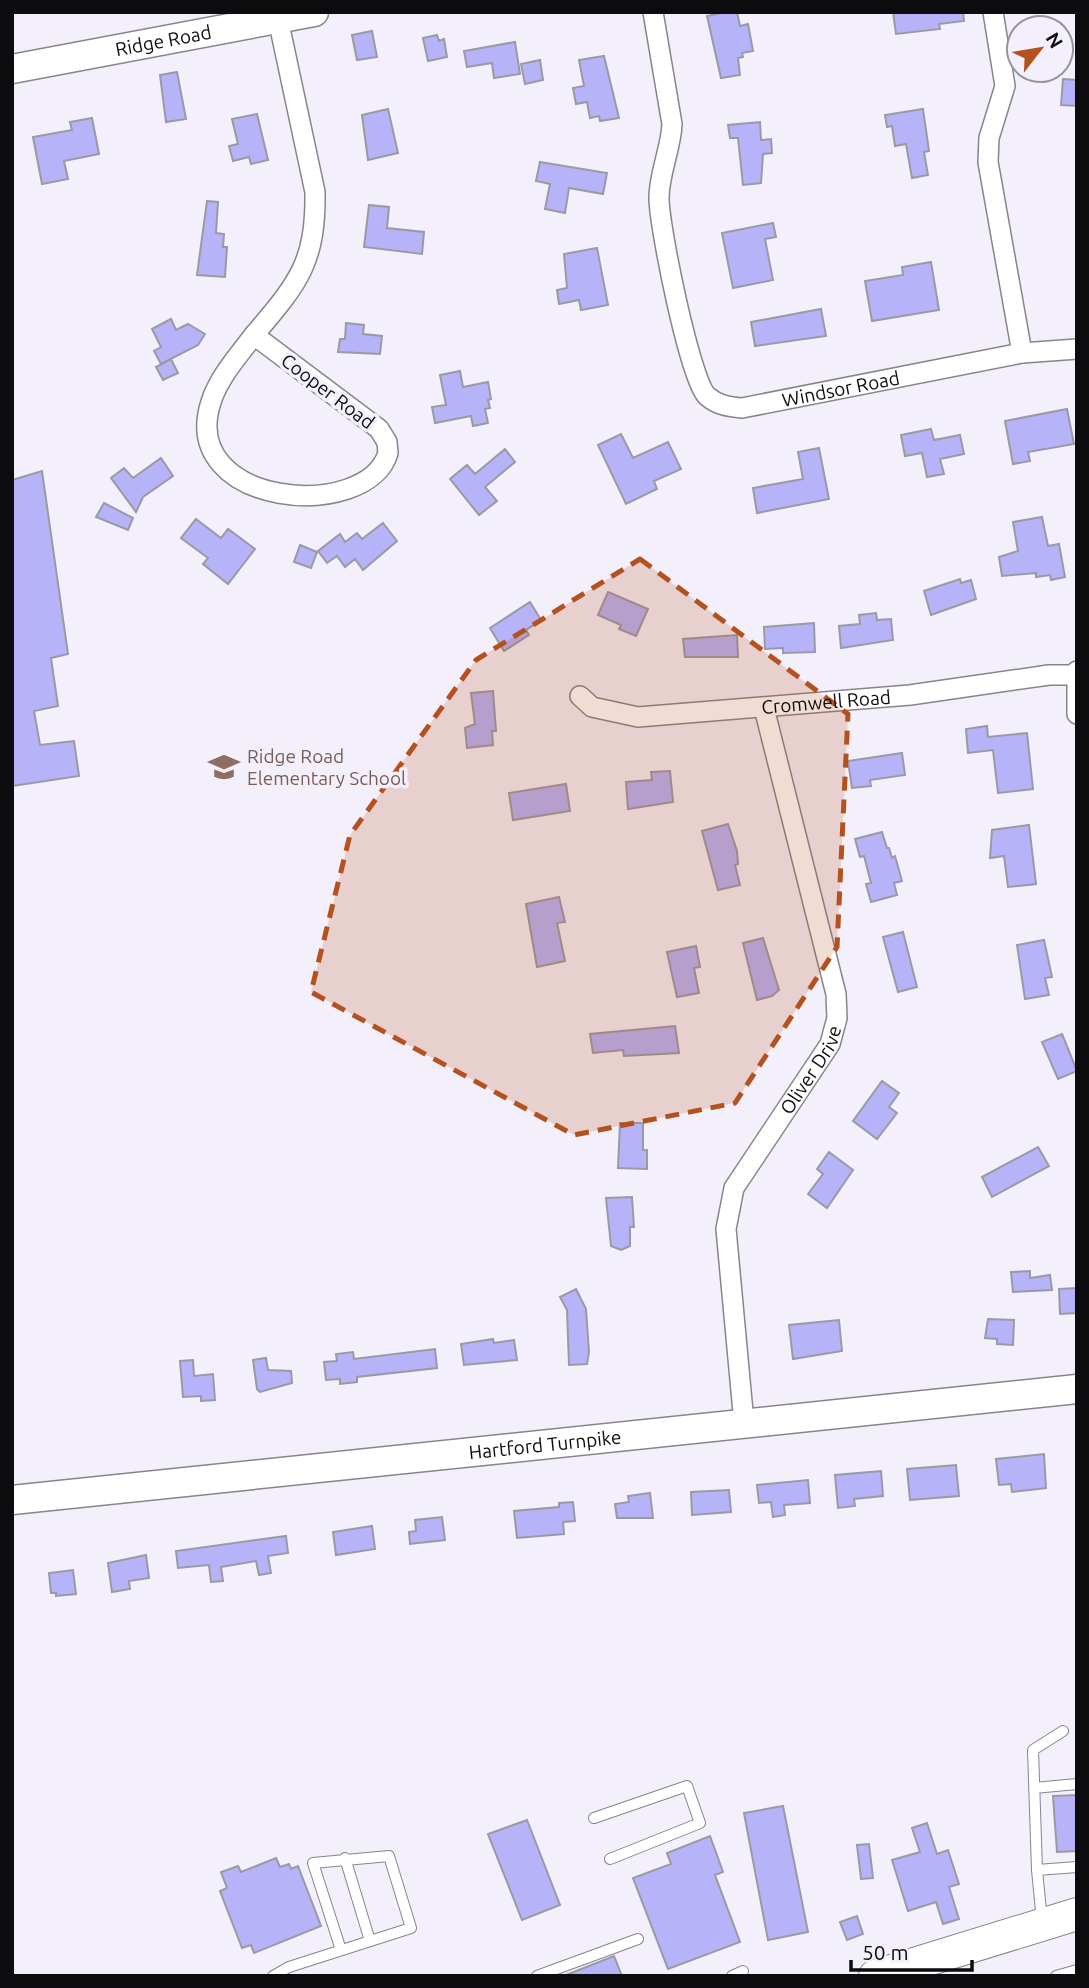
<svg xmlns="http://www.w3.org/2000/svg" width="1089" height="1988" font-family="Ubuntu,sans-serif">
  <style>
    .building { fill: #b7b3f9; stroke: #9a99a4; stroke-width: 2 }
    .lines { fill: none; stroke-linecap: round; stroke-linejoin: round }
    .lane-casing { stroke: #87848d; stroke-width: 12 }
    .street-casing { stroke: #87848d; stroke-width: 22 }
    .secondary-casing { stroke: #87848d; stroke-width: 31 }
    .primary-casing { stroke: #87848d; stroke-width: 34 }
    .lane { stroke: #fff; stroke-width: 10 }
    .street { stroke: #fff; stroke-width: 19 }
    .secondary { stroke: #fff; stroke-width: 28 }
    .primary { stroke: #fff; stroke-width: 32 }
    .marked { fill: #b5511e; fill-opacity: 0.2; stroke: #b5511e; stroke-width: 5; stroke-dasharray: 14 9; stroke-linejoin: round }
    .labels { text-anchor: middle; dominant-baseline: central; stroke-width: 7; stroke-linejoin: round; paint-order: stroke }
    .street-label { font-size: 19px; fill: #0c0b0e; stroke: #f4f0fb }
    .education-label { font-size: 19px; fill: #785e54; stroke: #f4f0fb; text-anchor: start }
  </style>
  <rect width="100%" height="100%" fill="#f4f0fb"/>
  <!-- building -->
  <path class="building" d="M726,12H737L740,26L748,24L753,51L742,53L743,57L738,58L740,75L721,78L707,16Z
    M893,12H963L964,21L939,24L940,29L896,34Z
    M372,31L377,57L357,60L352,35Z
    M437,35L439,41L444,39L447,57L428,61L423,38Z
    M515,42L520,74L494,78L492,63L467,67L464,51Z
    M604,56L619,118L600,121L599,116L590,118L587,102L576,104L573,88L584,86L579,60Z
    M540,60L543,80L525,84L521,64Z
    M177,72L186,119L166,122L160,75Z
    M1063,79L1077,80V106L1061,105Z
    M388,109L398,153L368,160L362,115Z
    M923,109L929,151L924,152L928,175L912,178L906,144L895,146L892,126L887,127L885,115Z
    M257,114L268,160L251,164L249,157L233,161L229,146L238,144L232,119Z
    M92,118L99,154L64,161L68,179L42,184L33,137L72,130L70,122Z
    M760,122L761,140L771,139L772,153L763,154L761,183L743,185L738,138H730L728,125Z
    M540,162L607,173L603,194L569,188L565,213L545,209L550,184L536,181Z
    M207,201L218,202L216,233L224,234L223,247H227L225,277L197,275Z
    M369,205L389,207L387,228L424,232L422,254L364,247Z
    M773,223L776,237L765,239L773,280L733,288L722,233Z
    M597,248L608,305L581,310L579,300L559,304L557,290L567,288L564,254Z
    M931,262L939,310L872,321L865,281L903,275L902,267Z
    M821,309L826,336L755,346L751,322Z
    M171,319L176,330L188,324L205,334L198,345L161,364L154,351L161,347L152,329Z
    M346,323L364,325L363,334L382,336L380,354L338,352L340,339H345Z
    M171,359L178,373L163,380L156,367Z
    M460,371L463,387L488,382L491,399L488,400L490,408L485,409L488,423L473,426L471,416L435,423L432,407L446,405L440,375Z
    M1067,409L1074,444L1028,452L1030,461L1013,464L1005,421Z
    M931,429L934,440L960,435L964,454L940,459L944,474L927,477L922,453L905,456L901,435Z
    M621,434L633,458L668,442L681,469L654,481L657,489L626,504L598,445Z
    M819,448L829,499L757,513L753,488L803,479L798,452Z
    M505,449L515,462L485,487L497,501L479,515L450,479L467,465L475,474Z
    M161,458L173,476L143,497L136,512L111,478L124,468L133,478Z
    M42,471L68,654L51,658L58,706L34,711L40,745L74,741L79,776L12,786V480Z
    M104,503L133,518L128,530L96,517Z
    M1042,517L1048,546L1059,544L1065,577L1051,580L1050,575L1036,577V573L1002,576L999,557L1018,551L1013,522Z
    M196,519L221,538L228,529L255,549L228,584L203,564L208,558L181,538Z
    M383,523L397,541L363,570L355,559L345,567L337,556L327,563L318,551L340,534L345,542L357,533L362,539Z
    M300,545L317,552L311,568L294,562Z
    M960,579L961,583L971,580L976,599L931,615L924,591Z
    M608,592L648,609L636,636L619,629L621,625L598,615Z
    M530,602L541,620L526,630L529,635L504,651L490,628Z
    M876,613L877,620L891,619L893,640L841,648L839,626L860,624L859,615Z
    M814,623L815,652L783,653V648L765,649L764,627Z
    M737,635L738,657H685L683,639Z
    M493,691L496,731H492L493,745L467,748L465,728L475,724L471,693Z
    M987,726L988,737L1027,733L1033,789L998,793L993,750L968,753L966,729Z
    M902,753L905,775L870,780L871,786L852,788L848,761Z
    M670,771L673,802L628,809L626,782L652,780L651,772Z
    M566,784L570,811L513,820L509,793Z
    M728,824L737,851L738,864L735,865L740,885L718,890L702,831Z
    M1029,825L1036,884L1008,887L1004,856L990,858L992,830Z
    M882,832L887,848H889L892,858L895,856L902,881L894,883L897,895L871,902L866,884L871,883L864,856L860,857L855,839Z
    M559,897L565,922L557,923L565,961L537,967L526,904Z
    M903,932L917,987L898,992L883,937Z
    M763,938L779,990L772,996L757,1000L743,943Z
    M1044,940L1052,977L1045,978L1049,995L1025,999L1017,945Z
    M696,946L700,967L694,968L699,993L677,997L667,952Z
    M675,1026L679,1053L624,1056L623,1050L593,1053L590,1034Z
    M1062,1034L1077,1071L1058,1079L1042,1042Z
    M882,1081L899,1093L889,1107L897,1113L877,1139L853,1121Z
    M620,1123H643V1150H647V1169L618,1168Z
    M1038,1147L1049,1166L992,1197L982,1177Z
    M829,1152L853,1170L827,1208L808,1194L823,1174L817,1169Z
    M632,1197L634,1227H630V1246L621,1250L611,1246L606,1198Z
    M1030,1271V1278L1050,1275L1052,1290L1013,1292L1011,1272Z
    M1077,1288V1313L1060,1314L1059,1289Z
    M576,1289L586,1309L589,1352L587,1364L569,1365L567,1310L560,1297Z
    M988,1319L1014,1320L1013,1345L997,1344V1339L985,1338Z
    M839,1320L842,1351L793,1359L789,1325Z
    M493,1339L494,1343L514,1340L517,1360L464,1365L461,1344Z
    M435,1349L437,1368L357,1377V1382L340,1384V1379L326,1380L324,1362L337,1361L336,1354L353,1352L354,1359Z
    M266,1358L268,1370L291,1371L292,1383L260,1392L257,1389L253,1360Z
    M193,1360L194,1376L213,1374L215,1400L201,1401V1396L183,1397L180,1361Z
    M1044,1454L1046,1488L1012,1492L1011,1484L999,1485L996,1459Z
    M956,1465L959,1496L910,1500L907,1469Z
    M881,1471L883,1496L854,1499L855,1506L838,1508L835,1475Z
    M808,1480L810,1503L784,1505L785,1515L773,1517L771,1502L759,1503L757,1485Z
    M729,1490L731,1512L692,1515L691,1492Z
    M650,1493L653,1518H617L615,1504L629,1502L628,1496Z
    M573,1502L575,1521L563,1522L564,1534L517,1538L514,1511L559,1507V1503Z
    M442,1517L445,1540L410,1544L409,1532L416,1531L415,1520Z
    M372,1526L375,1549L336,1555L333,1532Z
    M286,1536L288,1553L268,1556L271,1573L259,1575L256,1561L221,1567L223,1581L211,1582L209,1565L178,1568L176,1551Z
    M146,1555L149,1578L129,1581L130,1589L112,1592L108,1563Z
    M73,1570L76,1594L56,1596V1593H51L49,1573Z
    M1077,1795V1851L1057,1852L1053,1796Z
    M783,1806L808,1932L768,1940L744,1813Z
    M527,1820L560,1905L522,1920L488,1834Z
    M927,1823L937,1854L948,1850L959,1884L949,1887L959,1919L943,1924L936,1902L908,1911L892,1860L920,1852L912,1828Z
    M710,1836L723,1872L715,1875L740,1942L668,1969L633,1878L671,1864L667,1853Z
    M869,1844L873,1878L861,1879L857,1845Z
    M276,1858L280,1867L289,1864L291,1869L298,1866L321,1926L254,1953L251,1945L242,1948L220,1891L227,1888L221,1872L238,1866L241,1872Z
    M857,1916L863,1934L847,1940L840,1922Z
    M614,1956L622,1976H566V1975Z"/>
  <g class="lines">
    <defs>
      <path id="lane" d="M1034,1788L1077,1784
        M594,1818L687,1786L700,1823L610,1859
        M345,1858L370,1941
        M1037,1870L1033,1750L1063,1731
        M1042,1921L1037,1870L1077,1867
        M273,1976L289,1967L411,1928L389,1856L313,1863L341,1950
        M537,1976L638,1939
        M732,1976L743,1971
        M1056,1976L1077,1970"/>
      <g id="street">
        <path id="s1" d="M653,12L672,124C671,149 659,173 659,198C659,226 690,380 707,396C717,405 729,407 742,408L1022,353L1077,349"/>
        <path d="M993,12L1005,86L989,138L988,162L1022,353"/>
        <path d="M254,335L379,429L387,442L388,453C367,523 177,507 211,402C219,377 238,356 254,335Z"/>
        <path d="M254,335C298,283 316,263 315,192L278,19"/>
        <path d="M1077,671V714"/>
        <path id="s2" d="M580,696L592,707L638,717L910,695L1049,675H1075"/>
        <path id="s3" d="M744,1423L726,1229L734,1188L830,1044L837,1018L836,994L764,708"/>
      </g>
      <g id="secondary">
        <path id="s4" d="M12,69L314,12"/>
        <path id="s5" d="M12,1500L1077,1389"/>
      </g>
      <path id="primary" d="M875,1976L1077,1914"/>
    </defs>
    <!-- lane casing -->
    <use href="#lane" class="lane-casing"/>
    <!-- street casing -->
    <use href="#street" class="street-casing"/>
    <!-- secondary casing -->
    <use href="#secondary" class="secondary-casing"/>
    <!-- primary casing -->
    <use href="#primary" class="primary-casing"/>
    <!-- lane -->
    <use href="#lane" class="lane"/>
    <!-- street -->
    <use href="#street" class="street"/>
    <!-- secondary -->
    <use href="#secondary" class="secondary"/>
    <!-- primary -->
    <use href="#primary" class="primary"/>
  </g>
  <!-- marked area -->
  <path class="marked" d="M640,559L848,714L837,947L735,1103L574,1135L311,992L350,835L476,660Z"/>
  <!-- icons -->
  <defs>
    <symbol id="school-bare" viewBox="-9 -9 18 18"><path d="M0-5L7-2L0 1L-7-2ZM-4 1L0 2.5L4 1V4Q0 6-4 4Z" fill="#8d6e63" stroke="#f4f0fb" stroke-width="2.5" paint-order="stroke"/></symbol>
  </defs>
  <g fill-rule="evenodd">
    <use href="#school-bare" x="202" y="745" width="44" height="44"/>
  </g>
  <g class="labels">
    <!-- street labels -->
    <g class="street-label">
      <text stroke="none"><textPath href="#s4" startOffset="154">Ridge Road</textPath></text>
      <text stroke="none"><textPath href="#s1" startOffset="532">Windsor Road</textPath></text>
      <text transform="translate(328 391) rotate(37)">Cooper Road</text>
      <text stroke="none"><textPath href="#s2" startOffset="252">Cromwell Road</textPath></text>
      <text stroke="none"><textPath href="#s3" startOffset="378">Oliver Drive</textPath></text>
      <text stroke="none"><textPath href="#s5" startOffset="536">Hartford Turnpike</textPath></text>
    </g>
    <!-- education labels -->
    <g class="education-label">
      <text x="247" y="756">Ridge Road<tspan x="247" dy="22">Elementary School</tspan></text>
    </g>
  </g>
  <!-- border -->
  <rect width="1089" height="1988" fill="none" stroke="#0c0b0e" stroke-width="28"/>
  <!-- north arrow -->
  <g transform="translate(1040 49) rotate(59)"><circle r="33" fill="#f4f0fb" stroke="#97949c" stroke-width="2"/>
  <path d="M0-5L12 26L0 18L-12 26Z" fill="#b5511e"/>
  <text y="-10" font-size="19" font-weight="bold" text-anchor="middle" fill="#0c0b0e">N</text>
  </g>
  <!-- scale -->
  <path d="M851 1960v10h121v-10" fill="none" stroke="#0c0b0e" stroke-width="3.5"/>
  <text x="862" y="1960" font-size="21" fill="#0c0b0e" stroke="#f4f0fb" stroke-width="5" paint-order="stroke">50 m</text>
</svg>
